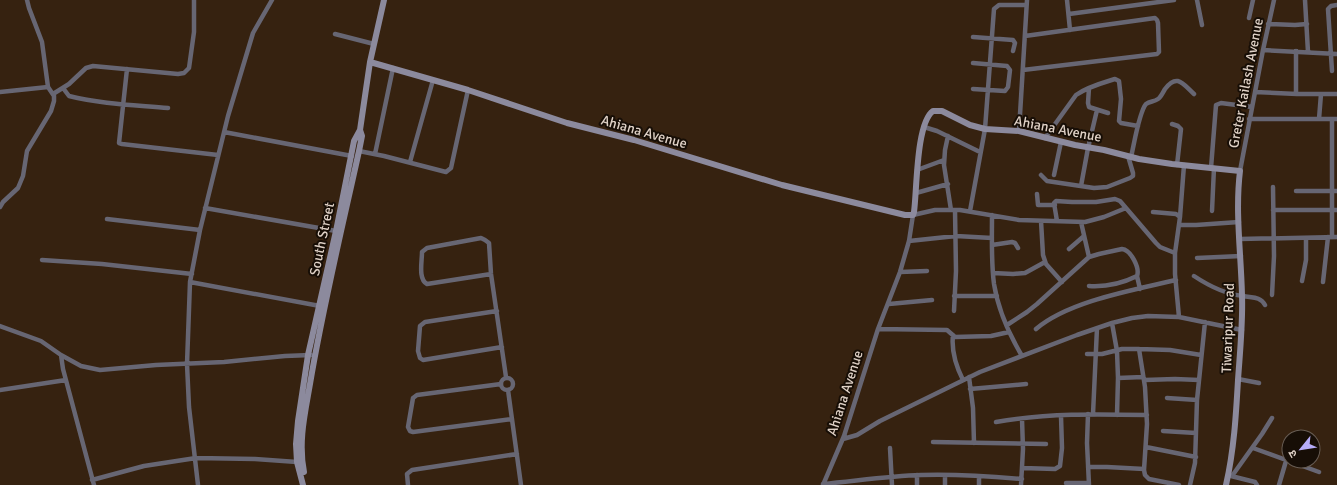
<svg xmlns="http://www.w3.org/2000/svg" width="1337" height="485" font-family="Signika,'Noto Sans Devanagari',sans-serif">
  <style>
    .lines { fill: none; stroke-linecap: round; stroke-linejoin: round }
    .street { stroke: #676673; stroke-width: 4.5 }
    .secondary { stroke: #8c8a9d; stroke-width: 6 }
    .labels { text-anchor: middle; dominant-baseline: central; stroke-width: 4; stroke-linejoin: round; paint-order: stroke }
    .street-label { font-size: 14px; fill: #dfd1c6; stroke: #170e06 }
  </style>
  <rect width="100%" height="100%" fill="#362210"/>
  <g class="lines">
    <!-- street -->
    <path class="street" d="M1067,0L1070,30
      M1197,0L1202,25
      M1305,0L1308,52
      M1069,14L1174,0
      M1249,18L1253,0
      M1268,24L1295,25L1307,24
      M335,34L374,44
      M973,37L1013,40L1015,43L1013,51
      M1263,50L1337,54
      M127,69L119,143L122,144L218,155
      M1023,70L1157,54L1159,52L1158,23L1157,20L1155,18L1025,36
      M1332,71L1328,9L1331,6L1337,5
      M63,88L69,96C101,104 135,105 168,108
      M1089,88L1088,103L1089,107L1108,113
      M973,89L1005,91L1008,87L1010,70L1007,66L973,63
      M0,92L48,87
      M1255,92L1297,94H1337
      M53,94L69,84L86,68L93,66L178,74L184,73L189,68L194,32V0
      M1296,94V51
      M1249,119H1337
      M1319,119L1321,94
      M1332,119V237
      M1172,124L1178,126L1181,129L1177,165
      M924,127L937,131L980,152
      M1019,131L1027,0
      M224,132L352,156
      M948,136L945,150L944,165L951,210
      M1045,138L1076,95C1087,87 1102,83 1115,79L1119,81L1121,99L1119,121L1121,123L1138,126
      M359,151L384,156L446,172L451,168L468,90
      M375,154L393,68
      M1131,157C1134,145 1139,112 1146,104C1150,101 1154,102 1158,99C1161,97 1163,92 1165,89C1177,73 1183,84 1194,94
      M410,162L433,80
      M1211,168L1216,105L1221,103L1252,107
      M917,170L944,160
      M1240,171L1263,50L1274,0
      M1041,175L1047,181L1094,188L1107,187L1130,178L1133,176V173L1128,156
      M1054,175L1061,142
      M1081,186L1088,148L1097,110
      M1296,191H1337
      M916,193L948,184
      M1037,194L1038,205H1055
      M0,207L3,202L18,188L23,176L27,151L51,111L54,101V96L48,87L42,42L29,8L27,0
      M205,208L336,231
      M1273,210H1337
      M970,211L985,129L994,9L999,5H1026
      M1212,211L1214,168
      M1153,212L1176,214L1180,217L1175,253
      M992,215C992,238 991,262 994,284C998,309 1009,334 1022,356
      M1180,217L1184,165
      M107,219L200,230
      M1041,221L1043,255L1046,264L1062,282
      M1057,221L1054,203L1056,201L1072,202H1096L1115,199L1120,201L1126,208
      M1081,222L1089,257
      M1179,225H1196L1239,222
      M1240,239L1337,237
      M909,241L956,236L992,238
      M992,245L1012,242L1015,243L1018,248
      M1069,249L1084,236
      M1197,258L1241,256
      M42,260L102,264L192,274
      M900,272L927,271
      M993,273L1013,274L1025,273L1045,262
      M491,274L427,284C418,279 422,262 422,252L427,248L481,238L485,240L489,243L491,274L506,377
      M1137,276L1140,289
      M1194,276C1209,286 1225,294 1243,296C1252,298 1260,296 1265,305
      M1302,281L1306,260V238
      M190,282L320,306
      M1323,282L1328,237
      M1272,295L1274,256L1273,187
      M954,296H997
      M889,304L932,300
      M497,311L425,322L420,326L418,351L420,358L423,360L502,347
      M954,311L956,271L955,210
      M1112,323L1117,351L1118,378L1117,415
      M1007,325L1027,312L1037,304L1089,257L1099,254L1122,249C1131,250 1140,268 1137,276C1123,283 1105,287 1089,286
      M0,326L41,341L61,355L81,366L100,370L156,365L224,362L285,356L311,355
      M878,329L947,330L955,337L991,336L1009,332
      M1036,329C1069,301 1134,290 1176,280
      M953,335C951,352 956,366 963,380
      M1139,349L1145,387L1147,424L1144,470L1145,475L1149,479L1179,485
      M1087,354H1102L1122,349H1139L1170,350L1201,355
      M61,355L63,369L94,485
      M969,377L973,408L974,443
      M501 384a6 6 0 1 1 12 0a6 6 0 1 1-12 0Z
      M1118,378L1143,377L1145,380L1175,379L1199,380
      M1238,379L1259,383
      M501,384L417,395L413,398L408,427L410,431L413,432L512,419
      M970,389L1026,384
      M0,390L66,380
      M508,390L521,485
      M1167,398L1197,400
      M1088,414L1087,443L1089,485
      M1093,414L1097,328
      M996,422C1046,413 1097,414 1147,415
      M1163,431L1196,433
      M843,439L857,435L880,421L980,372L1077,335L1112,323L1132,318L1148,316L1179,317
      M933,442L1046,444
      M1146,447L1196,457
      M890,448L892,485
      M1253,448L1319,472
      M1088,467H1107L1144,469
      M1023,468L1055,469L1060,466L1062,448L1061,416
      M917,475V485
      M945,475V485
      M1231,476L1255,482L1257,485
      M1232,476L1262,434L1272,418
      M92,480L144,466L196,458L255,459L297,462
      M1066,483H1089
      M823,484C856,481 888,476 921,475C954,474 988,476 1022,479
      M198,485L189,407L187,364L190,282L200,230L228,116L253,33L272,0
      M408,485L407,474L412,470L517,454
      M823,485L844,436L878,329L900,272L909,241L913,215L935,210H960L1019,220L1085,222L1104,217L1126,208L1156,243L1160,247L1175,253V274L1179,317L1242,330
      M979,485V476
      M1021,485L1023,449L1022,419
      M1190,485L1195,463L1197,400L1205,322
      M1279,485L1286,461"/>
    <!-- secondary -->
    <path class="secondary" d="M370,62L468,90L567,123L634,140L782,185L905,215H913L914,212C917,191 916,123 933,111H942L970,125L985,129L1019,131L1075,145L1104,150L1139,159L1172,164L1240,171C1235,212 1241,253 1242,295C1243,323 1240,351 1238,380C1236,415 1234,450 1226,485
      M304,472C298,442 305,413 310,384C323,306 342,228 359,151L362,136L360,130
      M303,485L297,462L296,444L298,421L308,355L336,231L354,141L360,130L370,62L384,0"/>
  </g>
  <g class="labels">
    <!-- street labels -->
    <g class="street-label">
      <text transform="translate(1246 83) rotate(-79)">Greter Kailash Avenue</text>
      <text transform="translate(1058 129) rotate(11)">Ahiana Avenue</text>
      <text transform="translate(644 132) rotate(16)">Ahiana Avenue</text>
      <text transform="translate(322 239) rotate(-78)">South Street</text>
      <text transform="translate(1228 328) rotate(-88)">Tiwaripur Road</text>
      <text transform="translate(845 393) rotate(-72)">Ahiana Avenue</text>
    </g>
  </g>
  <!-- north arrow -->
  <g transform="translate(1301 449) rotate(240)"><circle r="19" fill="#170e06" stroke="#675c53"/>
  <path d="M0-3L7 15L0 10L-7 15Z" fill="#b6acf8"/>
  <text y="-6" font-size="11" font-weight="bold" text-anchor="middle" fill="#dfd1c6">उ</text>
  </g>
</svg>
